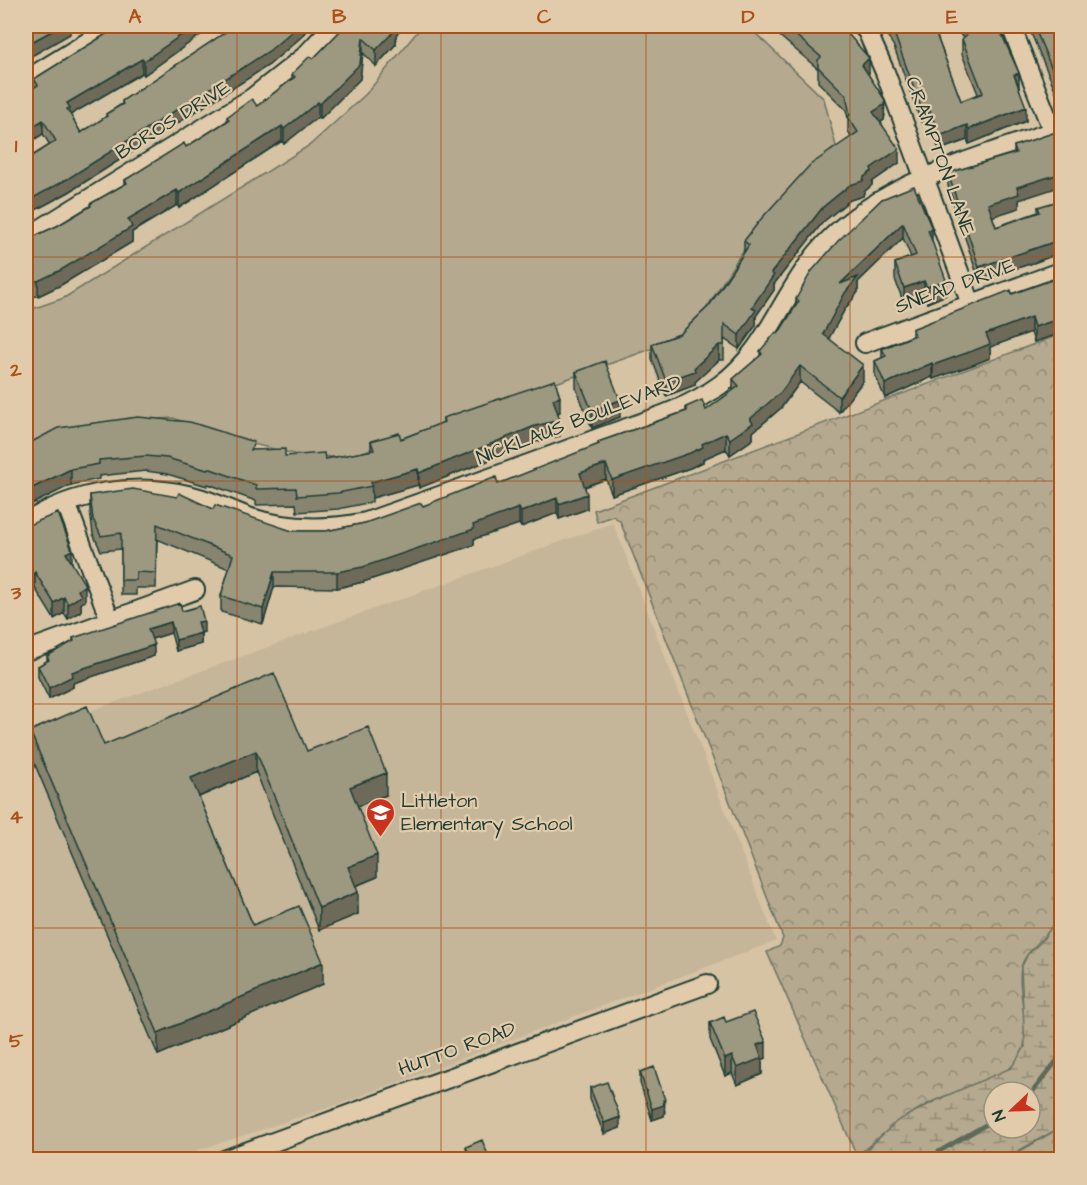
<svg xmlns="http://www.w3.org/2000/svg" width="1087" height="1185" font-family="'Architects Daughter',sans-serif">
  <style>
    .built { fill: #c5b69a }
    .green { fill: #b5a98f; stroke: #6a7362; stroke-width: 1.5 }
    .forest { fill: url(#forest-crowns); stroke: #6a7362; stroke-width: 1.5 }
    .wetland { fill: url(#wetland-marsh); stroke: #6a7362; stroke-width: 1.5; fill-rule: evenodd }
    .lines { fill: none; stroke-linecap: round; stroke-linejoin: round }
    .stream { stroke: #5d6a5a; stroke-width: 4.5 }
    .minor-casing { stroke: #1f3d34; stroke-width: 22 }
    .minor { stroke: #e2cbab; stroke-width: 18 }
    .wall { fill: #87846f; stroke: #1f3d34; stroke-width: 1.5 }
    .shaded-wall { fill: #6e6b5a; stroke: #1f3d34; stroke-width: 1.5 }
    .building { fill: #9d9981; stroke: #1f3d34; stroke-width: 1.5 }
    .grid { fill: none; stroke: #ac5118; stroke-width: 1.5; stroke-opacity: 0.55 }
    .labels { text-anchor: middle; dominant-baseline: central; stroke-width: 4.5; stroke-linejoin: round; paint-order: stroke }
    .street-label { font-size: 20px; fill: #1f3d34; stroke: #e2cbab }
    .poi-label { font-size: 20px; fill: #1f3d34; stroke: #e2cbab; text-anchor: start }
    .neatline { fill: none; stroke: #ac5118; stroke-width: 2 }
    .grid-label { font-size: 20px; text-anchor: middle; font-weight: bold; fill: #ac5118 }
  </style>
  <defs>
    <pattern id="forest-crowns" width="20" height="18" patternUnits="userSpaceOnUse" patternTransform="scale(1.5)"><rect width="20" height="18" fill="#b5a98f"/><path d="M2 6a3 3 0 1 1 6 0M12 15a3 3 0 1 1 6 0" fill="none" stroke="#938b76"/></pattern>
    <pattern id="wetland-marsh" width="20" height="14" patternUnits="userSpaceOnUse" patternTransform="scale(1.5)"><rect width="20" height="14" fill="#b5a98f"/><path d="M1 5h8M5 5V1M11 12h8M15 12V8" fill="none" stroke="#938b76"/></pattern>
  </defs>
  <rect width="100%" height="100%" fill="#d6c3a4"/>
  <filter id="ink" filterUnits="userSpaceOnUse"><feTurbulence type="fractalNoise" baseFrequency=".0167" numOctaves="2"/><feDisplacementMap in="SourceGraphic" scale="12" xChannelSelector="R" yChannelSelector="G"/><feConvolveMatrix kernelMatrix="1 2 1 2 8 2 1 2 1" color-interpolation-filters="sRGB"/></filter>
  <g filter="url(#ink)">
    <!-- built -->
    <path class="built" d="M613,523L776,941L340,1104L171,1159L26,1160V734Z"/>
    <!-- green -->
    <path class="green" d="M422,26H748L824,99L836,146L794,185L740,255L694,328L651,349L346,458L294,454L229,438L173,418L110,422L26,451V311L64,298L310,145L366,94Z"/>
    <!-- forest -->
    <path class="forest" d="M1061,334V913C1054,934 1025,948 1021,968C1015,1000 1041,1043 1010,1068C992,1083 964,1089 943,1097C910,1110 884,1133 857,1156L767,952L780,946L783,938L620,521L613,516L597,522L594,510Z
      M1061,1127V1159L1004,1160L1010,1157Z"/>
    <!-- wetland -->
    <path class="wetland" d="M1061,913V1127L1004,1159H857L897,1121L941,1098L1011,1068L1025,1047L1021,968L1028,954L1041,942ZM994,1092H1030V1128H994Z"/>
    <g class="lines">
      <!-- stream -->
      <path class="stream" d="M1030,1095L1062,1054
        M934,1160L938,1152L994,1120"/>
      <defs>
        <path id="minor" d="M862,26L867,31L885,72L971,304
          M1011,26L1053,132
          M26,80L114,26
          M26,238L252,98L305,56L333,26
          M865,343L1062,271
          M66,503L110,620
          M26,523C74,491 137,482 192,496C212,501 230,510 248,517C287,530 326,530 366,522C445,494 525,466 604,436C643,422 686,410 720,385C767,351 782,295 818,252C875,183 980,158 1062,128
          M26,651L195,590
          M224,1160L707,984"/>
      </defs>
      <!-- minor casing -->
      <use href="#minor" class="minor-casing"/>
      <!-- minor -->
      <use href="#minor" class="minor"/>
    </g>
    <!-- wall -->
    <path class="wall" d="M119,26H213L144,75L142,73L70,115L81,133L106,117V114L122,104V101L235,26H310L300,38L269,65L69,192L26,215V160L50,145L43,134L34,87V79Z
      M344,26H403L396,35V44L376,66L363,53L360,79L320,119L318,117L284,144L282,141L179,208L177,205L132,232V242L61,285L38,296L26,297V240L57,226L90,206V204L125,184V180L186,147L227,121V117L257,106L292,79V74L313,59L344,27Z
      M768,26H846V31L869,73L868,74L885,115L884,120L881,122L899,163L872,182V185L864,192L863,196L850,200L823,222L774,284V290L756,316V325L739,349L724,339V360H719L695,382V385L666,396L652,359V344L680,334L709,306L744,252V241L851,137L848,131V118L846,110L818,82V69Z
      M882,26H933L961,101L978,94L962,54V39L963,38L954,26H998L1019,87L1026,121L969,144L967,140L939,150L928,119L921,122L894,47Z
      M1028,26H1062V106Z
      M1062,130L1019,200V208L992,216L996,227L1038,212V207L1062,200V252L1036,262L979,280L948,186V173L1014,153V146Z
      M882,199L932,242L946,295L927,303L924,296L904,304L895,279V263L911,257L903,238L858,282V292L845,309L829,338L863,381L839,412L800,382L781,408L753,432V439L730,455L726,449L703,459V462L690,468L612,495L606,479L585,487L587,509L559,519L557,513L521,527L519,524L474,539V545L363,582L337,588L274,587L263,624L221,612V596L229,569L157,539L156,588H136V595H121V549L101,551L93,534L90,511V495L213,509L292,531H326L365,523L498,484L598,445V442L686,411V407L706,410L733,391V379L760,356V351L778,334L796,306V299Z
      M1062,274V333L1034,342L1031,332L990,347V358L975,364L933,379L932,377L885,398L875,375V361L882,358V349L912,336V329L1056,278V276Z
      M576,372L620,417L592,428L576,388Z
      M560,412L558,413L560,436L535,442L419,488L418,485L372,498V502L338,509L297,512L296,504L256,505V501L208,484L207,486L167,474L146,471L99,476V479L71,485L26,445L254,450L285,456L325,459L371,451V441L401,439L443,423V418Z
      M26,526L72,564L85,601L81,603V611L68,619L64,613L54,619L35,588L27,597L26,596Z
      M182,611L204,632L201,633V644L176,651L171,633L152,639L154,656L73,683V687L49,699L38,677V666L47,661V656L73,641V638Z
      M30,731L104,745L307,751L386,795L357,806L377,877L356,886L358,914L319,930L256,772L199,797L253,925L323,984L158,1055L30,753Z
      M726,1022L766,1058L762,1060V1074L737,1085L732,1073L725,1076L710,1039V1023Z
      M640,1072L665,1111L664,1116L652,1120L640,1083Z
      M590,1088L620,1128L604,1134L590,1099Z
      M466,1147L490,1160H467Z"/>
    <!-- shaded-wall -->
    <path class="shaded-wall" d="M61,26H76L70,30V34L28,58V66L26,67V45Z
      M194,26H213L144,75V61Z
      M298,26H310L300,38L269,65L69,192L26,215V202Z
      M393,26H403L396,35V44L376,66V50Z
      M363,38V53L360,79L320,119V104Z
      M869,58V73L862,80V65Z
      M142,59V73L70,115L67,123V103Z
      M1019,73V87L1014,75Z
      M885,100L884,120L873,127V112Z
      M318,102V117L284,144V129Z
      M928,105V119L921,122V107Z
      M1026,107V121L969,144V129Z
      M43,120V134L26,145V131Z
      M967,125V140L939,150V136Z
      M282,126V141L179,208V193Z
      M899,149V163L872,182V185L864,192L863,196L850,200L823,222L774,284V290L756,316V325L739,349V335L752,307L771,273L823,207L850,185L864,177L871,168Z
      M1062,173V186L1019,200V208L988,218V204L1017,187Z
      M177,190V205L132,232V242L61,285L38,296V281L128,219Z
      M903,223V238L858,282V292L845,309L823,349V334L840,284Z
      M932,229V244L928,230Z
      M1062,239V252L1036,262L979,280V267Z
      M946,280V295L927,303V287Z
      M924,281V296L904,304V288Z
      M1031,317V332L990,347V358L975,364L933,379V365L986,334Z
      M1062,318V333L1034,342V327Z
      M719,345V360L695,382V385L666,396V381L694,368Z
      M932,363V377L885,398V384Z
      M863,365V381L839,412V397Z
      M800,366V382L781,408L753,432V439L730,455V439L750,419Z
      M560,397V412L553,414V399Z
      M620,400V417L592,428V411Z
      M560,420V436L535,442L419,488V473L535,426Z
      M726,433V449L703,459V462L690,468L612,495V480Z
      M606,464V479L580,488V473Z
      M71,469V485L26,507V491Z
      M418,469V485L372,498L371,482Z
      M587,494V509L559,519V504Z
      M557,498V513L521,527V512Z
      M519,508V524L474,539V545L363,582L337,588V572Z
      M72,550V566L66,553Z
      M35,572V588L27,597V581Z
      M274,572V587L263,624V609Z
      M85,585V601L81,603V611L68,619V604L78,590Z
      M64,597V613L54,619V603Z
      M204,621V632L198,634V622Z
      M171,622V633L148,640V629Z
      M201,633V644L176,651V640Z
      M154,645V656L73,683V687L49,699V688L72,672Z
      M256,751V772L191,800V778Z
      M386,773V795L350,809V787Z
      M377,855V877L348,889V867Z
      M358,892V914L319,930V908Z
      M323,962V984L158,1055V1033Z
      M766,1042V1058L762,1060V1074L737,1085V1068L757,1045Z
      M732,1056V1073L725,1076V1059Z
      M663,1100H665L664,1116L652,1120V1109Z
      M620,1117V1128L604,1134V1123Z"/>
    <!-- building -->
    <path class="building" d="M26,26H61L26,45Z
      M119,26H194L144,61L142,59L67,103L70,108L67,109L81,133L107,116L106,114L123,104L122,101L235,26H298L269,51L69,178L26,202V160L56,141L43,120L26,131V93L38,85L34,79Z
      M345,26H393L396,29L376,50L363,38L360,64L320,104L318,102L284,129L282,126L179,193L177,190L128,219L132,227L61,270L38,281H26V250H27L26,247V240L57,226L91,206L90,204L127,183L125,180L184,143L186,147L229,120L227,117L252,99L257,106L295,77L292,74L310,56L313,59Z
      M785,26H843L842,27L869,58L862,65L885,100L884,105L873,112L899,149L871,168L872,171L864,177L863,181L850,185L823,207L771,273L774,275L752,307L756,310L739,335L724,324V345H719L694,368L695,371L666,381L652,344L680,334L709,306L749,245L744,241L761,219L810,165L858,132L848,117L850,115L846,95L818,67V60L821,57Z
      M890,26H933L961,101L983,93L962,39L969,33L964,26H998L1019,73L1014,75L1026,107L969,129L967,125L939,136L928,105L921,107L894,33Z
      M1034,26H1062V93Z
      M1062,130V173L1017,187L1019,194L988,204L996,227L1040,212L1038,207L1062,200V239L1036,248L979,267L948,173L1016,153L1014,146Z
      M914,186L932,229L928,230L946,280L927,287L924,281L904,288L895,263L916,255L903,223L840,284L858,277L845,293L823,334L863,365L839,397L800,366L781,392L750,419L753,423L730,439L726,433L702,444L703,447L690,453L612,480L606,464L580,473L587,494L559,504L557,498L521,512L519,508L473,525L474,529L363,567L337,572H274L263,609L221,596L233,555L157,524L156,573L136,572V580H121V533L101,536L93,519L90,495L133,489L177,497L179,493L213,509L215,505L292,531H326L365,523L421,503L423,506L496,477L498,484L599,444L598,442L687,411L686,407L702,400L706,410L739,386L733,379L762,354L760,351L776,332L778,334L799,301L796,299L811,272L838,241L882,199Z
      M1062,274V318L1034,327L1031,317L986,334L990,344L975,350L933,365L932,363L885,384L875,361L886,356L882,349L915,335L912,329L1011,290L1012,294L1057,278L1056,276Z
      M605,361L620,400L592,411L576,372Z
      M555,380L560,397L553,399L560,420L535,426L419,473L418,469L371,482L372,486L338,493L297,496L296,488L256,489V485L208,468L207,470L167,458L146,456L99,460V464L71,469L26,491V445L58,428L138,417L190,422L254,442L251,450L285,449V456L324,453L325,459L374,450L371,441L399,433L401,439L444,422L443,418Z
      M58,513L72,550L66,553L85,585L78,590L81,596L68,604L64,597L54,603L35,572L27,581L26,580V526Z
      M180,603L182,611L200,606L204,621L198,622L201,633L176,640L171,622L148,629L154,645L72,672L73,676L49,688L38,666L49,660L47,656L74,641L73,638Z
      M274,673L307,751L368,727L386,773L350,787L377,855L348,867L358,892L319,908L256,751L191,778L253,925L299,906L323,962L158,1033L30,731L87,706L104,745Z
      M753,1012L766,1042L757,1045L762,1058L737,1068L732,1056L725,1059L710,1023L724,1017L726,1022Z
      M654,1067L665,1100H663L664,1105L652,1109L640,1072Z
      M607,1082L620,1117L604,1123L590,1088Z
      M482,1140L490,1160H472L466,1147Z"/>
  </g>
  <!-- grid -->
  <path class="grid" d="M237,26V1160M441,26V1160M646,26V1160M850,26V1160M26,257H1062M26,481H1062M26,704H1062M26,928H1062"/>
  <!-- icons -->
  <defs>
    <symbol id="school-pin" viewBox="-11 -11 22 30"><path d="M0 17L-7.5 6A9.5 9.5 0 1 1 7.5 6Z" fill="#c8321e" stroke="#e2cbab"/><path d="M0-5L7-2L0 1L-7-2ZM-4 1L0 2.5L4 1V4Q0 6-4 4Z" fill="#fff"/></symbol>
  </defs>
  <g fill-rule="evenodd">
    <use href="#school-pin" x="364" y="796" width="33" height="45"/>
  </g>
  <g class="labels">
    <!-- street labels -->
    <g class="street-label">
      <text transform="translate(173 120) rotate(-32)">BOROS DRIVE</text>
      <text transform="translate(940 156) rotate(70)">CRAMPTON LANE</text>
      <text transform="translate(955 286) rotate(-20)">SNEAD DRIVE</text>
      <text transform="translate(579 420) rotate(-21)">NICKLAUS BOULEVARD</text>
      <text transform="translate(457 1049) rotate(-20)">HUTTO ROAD</text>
    </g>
    <!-- poi labels -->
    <g class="poi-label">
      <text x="401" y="801">Littleton<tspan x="401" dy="23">Elementary School</tspan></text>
    </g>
  </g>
  <!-- margin -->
  <rect width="1087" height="1185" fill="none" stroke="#e2cbab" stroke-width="66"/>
  <!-- north arrow -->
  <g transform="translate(1012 1110) rotate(247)"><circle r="28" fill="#e2cbab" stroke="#94927b" stroke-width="1.5"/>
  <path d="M0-4.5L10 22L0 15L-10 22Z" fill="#c8321e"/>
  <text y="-9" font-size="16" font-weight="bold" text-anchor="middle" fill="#1f3d34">N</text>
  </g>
  <rect x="33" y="33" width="1021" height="1119" class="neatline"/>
  <g class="grid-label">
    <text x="135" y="23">A</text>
    <text x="339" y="23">B</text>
    <text x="544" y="23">C</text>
    <text x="748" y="23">D</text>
    <text x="952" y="23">E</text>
    <text x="16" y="152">1</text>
    <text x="16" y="376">2</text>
    <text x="16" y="599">3</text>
    <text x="16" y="823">4</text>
    <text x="16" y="1047">5</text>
  </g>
</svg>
